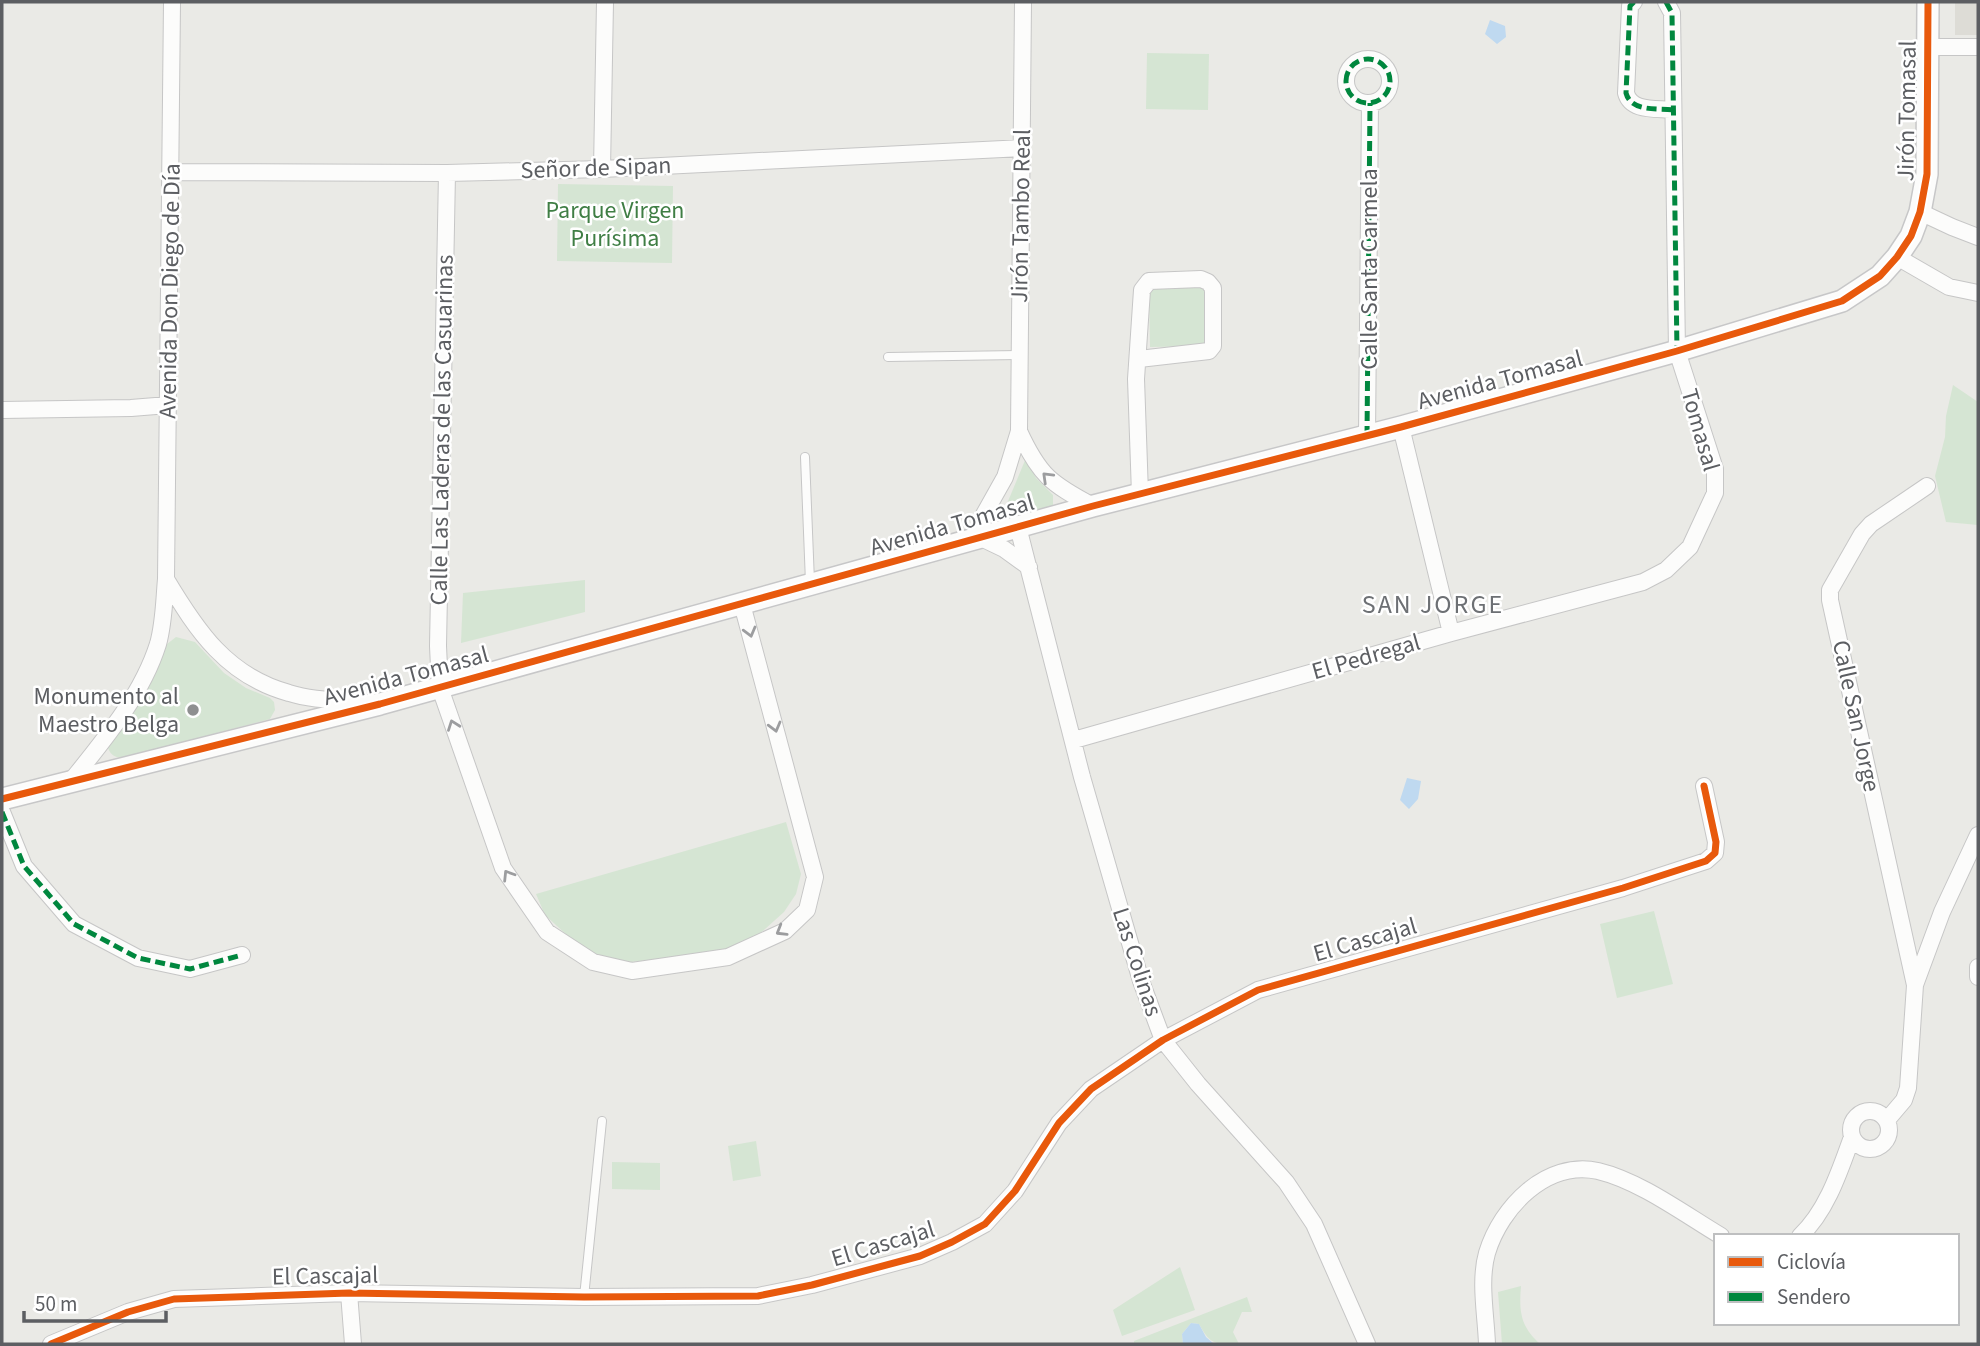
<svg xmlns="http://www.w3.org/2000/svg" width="1980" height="1346" font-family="'Source Sans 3',sans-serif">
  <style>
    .education { fill: #dddcd6 }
    .green { fill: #d5e5d3 }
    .water { fill: #bfd9f0 }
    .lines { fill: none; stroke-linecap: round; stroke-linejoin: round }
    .lane-casing { stroke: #c6c6c6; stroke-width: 10 }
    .street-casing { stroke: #c6c6c6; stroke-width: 18 }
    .secondary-casing { stroke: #c7c7c8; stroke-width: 24 }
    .lane { stroke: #fcfcfb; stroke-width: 8 }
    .street { stroke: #fcfcfb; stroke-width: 16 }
    .secondary { stroke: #fcfcfb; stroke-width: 21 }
    .quiet { stroke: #00873e; stroke-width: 5; stroke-dasharray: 10 5; stroke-linecap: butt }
    .cycleway-casing { stroke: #fff; stroke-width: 11 }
    .cycleway { stroke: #e8590c; stroke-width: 7 }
    .oneway { stroke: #9c9d9f }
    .poi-dot { fill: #8e8f90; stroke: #fff; stroke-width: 2.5 }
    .labels { text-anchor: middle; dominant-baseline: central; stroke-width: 5; stroke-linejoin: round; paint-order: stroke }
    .street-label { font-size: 24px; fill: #5c5e62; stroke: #fff }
    .park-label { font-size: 24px; fill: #3f7e44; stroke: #fff }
    .poi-label { font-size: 24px; fill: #5c5e62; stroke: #fff; text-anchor: end }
    .neighbourhood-label { font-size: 26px; letter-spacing: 2px; fill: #6d7074; stroke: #fff }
  </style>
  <rect width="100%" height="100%" fill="#eaeae6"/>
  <!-- education -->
  <path class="education" d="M1955,2H1978V35H1955Z"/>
  <!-- green -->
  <path class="green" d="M1147,53L1209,54L1208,110L1146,109Z
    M558,184L673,186L672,263L557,261Z
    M1205,286V346L1150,347L1149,287Z
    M1953,385L1978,402V525L1946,522L1935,476L1945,437L1946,416Z
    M1026,458L1036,478L1053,495V509L1007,519L1006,506Z
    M585,580V612L461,643L463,593Z
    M176,637L195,642L224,673L246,688L270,698L274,702L275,710L270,719L122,758C114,757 111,755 108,748L111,738L162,648Z
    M786,822L801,874L796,894L784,912L756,937L717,953L621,963L595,955L569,937L545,915L536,894Z
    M1654,911L1673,984L1617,998L1600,924Z
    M756,1141L761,1176L733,1181L728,1146Z
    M612,1162L660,1163V1190L612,1189Z
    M1180,1267L1195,1310L1122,1336L1113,1310Z
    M1521,1286C1519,1311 1520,1326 1540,1344H1502L1498,1292Z
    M1247,1297L1252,1312H1242L1233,1332L1239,1344C1216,1344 1211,1346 1199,1324L1191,1323L1182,1334L1183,1344H1134V1341Z"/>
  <!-- water -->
  <path class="water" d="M1490,20L1505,26L1506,37L1497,44L1485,34Z
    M1407,778L1421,781L1418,799L1409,809L1400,800Z
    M1191,1323L1199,1324L1206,1337L1214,1344H1183L1182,1334Z"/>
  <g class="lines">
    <defs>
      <path id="lane" d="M888,357L1019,355
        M805,457L810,582
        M584,1297L602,1121"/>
      <path id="street" d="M1023,2L1019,431L1005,477L982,518L979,537L1004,549L1029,567
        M1634,2L1630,6L1626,93C1631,112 1656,108 1673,110
        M1928,47H1978
        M1346 81a22 22 0 1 1 44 0a22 22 0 1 1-44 0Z
        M602,169L605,2
        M171,172L447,173L602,169L1021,148
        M447,173L438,646L440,688L503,868L547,932L593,962L632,971L728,957L785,931L807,910L815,877L742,604
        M1920,212L1952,227L1978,237
        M1897,257L1949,287L1978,293
        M1139,359L1209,351L1213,346V288L1208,282L1201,279L1149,281L1142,290L1136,379L1140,494
        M2,410L131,408L168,405
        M1401,427L1451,633
        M1019,431C1039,475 1051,484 1093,506
        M1367,436L1370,103
        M1018,527L1082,777L1141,981L1163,1040L1198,1084L1286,1182L1314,1224L1367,1344
        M166,579C197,631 227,676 289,693C314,701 343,700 369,703
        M1074,740L1451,633L1643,582L1666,570L1690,547L1715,493V469L1677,351L1672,13L1666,2
        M71,781C104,740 142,695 158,644C164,623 164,601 166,579L172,2
        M2,812L24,866L74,924L138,958L190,969L242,955
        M1978,967V977
        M1915,985L1830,600V590L1862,534L1871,524L1927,486
        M1851 1130a19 19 0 1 1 38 0a19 19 0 1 1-38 0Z
        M1887,1120L1904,1100L1908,1088L1915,985L1942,912L1978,835
        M1800,1236C1827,1211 1840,1170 1852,1137
        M349,1293L353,1344
        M51,1344L128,1312L174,1299L349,1293L584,1297L758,1296L812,1285L920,1256L952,1242L985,1224L1015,1191L1059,1123L1091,1089L1163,1040L1258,990L1623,888L1706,861L1715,853L1716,842L1704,786
        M1487,1344C1486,1315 1479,1281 1487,1253C1501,1207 1546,1160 1598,1171C1640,1181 1684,1214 1721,1236"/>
      <path id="secondary" d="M2,799L380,704L1093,506L1401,427L1677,351L1842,301L1880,276L1897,257L1911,236L1920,212L1927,174L1928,2"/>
    </defs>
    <!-- lane casing -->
    <use href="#lane" class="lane-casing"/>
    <!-- street casing -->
    <use href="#street" class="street-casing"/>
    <!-- secondary casing -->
    <use href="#secondary" class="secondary-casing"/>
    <!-- lane -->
    <use href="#lane" class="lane"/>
    <!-- street -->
    <use href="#street" class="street"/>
    <!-- secondary -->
    <use href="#secondary" class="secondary"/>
    <!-- quiet -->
    <path class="quiet" d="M1634,2L1630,6L1626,93C1631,112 1656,108 1673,110
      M1666,2L1672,13L1677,351
      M1346 81a22 22 0 1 1 44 0a22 22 0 1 1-44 0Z
      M1367,436L1370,103
      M2,812L24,866L74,924L138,958L190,969L242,955"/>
    <defs>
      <path id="cycleway" d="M2,799L380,704L1093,506L1401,427L1677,351L1842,301L1880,276L1897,257L1911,236L1920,212L1927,174L1928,2
        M51,1344L128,1312L174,1299L349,1293L584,1297L758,1296L812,1285L920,1256L952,1242L985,1224L1015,1191L1059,1123L1091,1089L1163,1040L1258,990L1623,888L1706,861L1715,853L1716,842L1704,786"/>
    </defs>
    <!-- cycleway casing -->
    <use href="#cycleway" class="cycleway-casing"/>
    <!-- cycleway -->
    <use href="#cycleway" class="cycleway"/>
  </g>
  <!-- one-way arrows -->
  <defs><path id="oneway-chevron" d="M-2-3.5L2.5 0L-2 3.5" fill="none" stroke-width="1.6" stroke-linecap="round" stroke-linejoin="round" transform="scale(1.75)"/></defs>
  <g class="oneway">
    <use href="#oneway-chevron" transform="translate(1047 477) rotate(-136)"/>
    <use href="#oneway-chevron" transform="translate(750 632) rotate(75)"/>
    <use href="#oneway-chevron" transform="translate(453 725) rotate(-110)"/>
    <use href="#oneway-chevron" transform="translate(775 727) rotate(75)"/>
    <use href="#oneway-chevron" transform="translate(508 875) rotate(-122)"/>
    <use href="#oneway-chevron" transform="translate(781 931) rotate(149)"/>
  </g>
  <!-- markers -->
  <circle class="poi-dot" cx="193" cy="710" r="7"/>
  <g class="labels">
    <!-- street labels -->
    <g class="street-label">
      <text transform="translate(1907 111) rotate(-89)">Jirón Tomasal</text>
      <text transform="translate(596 168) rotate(-2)">Señor de Sipan</text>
      <text transform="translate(1021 216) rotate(-89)">Jirón Tambo Real</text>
      <text transform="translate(1369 269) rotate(-90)">Calle Santa Carmela</text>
      <text transform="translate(170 291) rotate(-89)">Avenida Don Diego de Día</text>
      <text transform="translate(1500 380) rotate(-15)">Avenida Tomasal</text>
      <text transform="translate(442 430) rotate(-89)">Calle Las Laderas de las Casuarinas</text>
      <text transform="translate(1700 430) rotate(74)">Tomasal</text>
      <text transform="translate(952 525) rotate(-16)">Avenida Tomasal</text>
      <text transform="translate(1366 657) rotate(-16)">El Pedregal</text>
      <text transform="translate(406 676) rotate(-15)">Avenida Tomasal</text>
      <text transform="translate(1856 716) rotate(78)">Calle San Jorge</text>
      <text transform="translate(1365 940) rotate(-16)">El Cascajal</text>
      <text transform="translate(1137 962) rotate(72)">Las Colinas</text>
      <text transform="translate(883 1244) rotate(-17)">El Cascajal</text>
      <text transform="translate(325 1276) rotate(-1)">El Cascajal</text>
    </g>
    <!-- park labels -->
    <g class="park-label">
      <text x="615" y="210">Parque Virgen<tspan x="615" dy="28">Purísima</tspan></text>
    </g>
    <!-- poi labels -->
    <g class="poi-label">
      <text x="179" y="696">Monumento al<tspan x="179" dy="28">Maestro Belga</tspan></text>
    </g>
    <!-- neighbourhood labels -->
    <g class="neighbourhood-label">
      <text x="1433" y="604">SAN JORGE</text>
    </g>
  </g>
  <!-- border -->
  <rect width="1980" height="1346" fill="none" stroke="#5c5e62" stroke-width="7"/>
  <!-- legend -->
  <rect x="1714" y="1234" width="245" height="91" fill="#ffffff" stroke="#bebfc0" stroke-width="2"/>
  <rect x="1728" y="1257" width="35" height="10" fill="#e8590c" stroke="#bebfc0" stroke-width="2"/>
  <text x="1777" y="1269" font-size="21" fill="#5c5e62">Ciclovía</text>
  <rect x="1728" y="1292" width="35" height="10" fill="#00873e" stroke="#bebfc0" stroke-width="2"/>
  <text x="1777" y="1304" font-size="21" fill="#5c5e62">Sendero</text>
  <!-- scale -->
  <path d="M24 1311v10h142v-10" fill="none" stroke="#5c5e62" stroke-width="3.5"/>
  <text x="35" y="1311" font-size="21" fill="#5c5e62" stroke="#ffffff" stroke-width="5" paint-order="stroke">50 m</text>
</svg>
